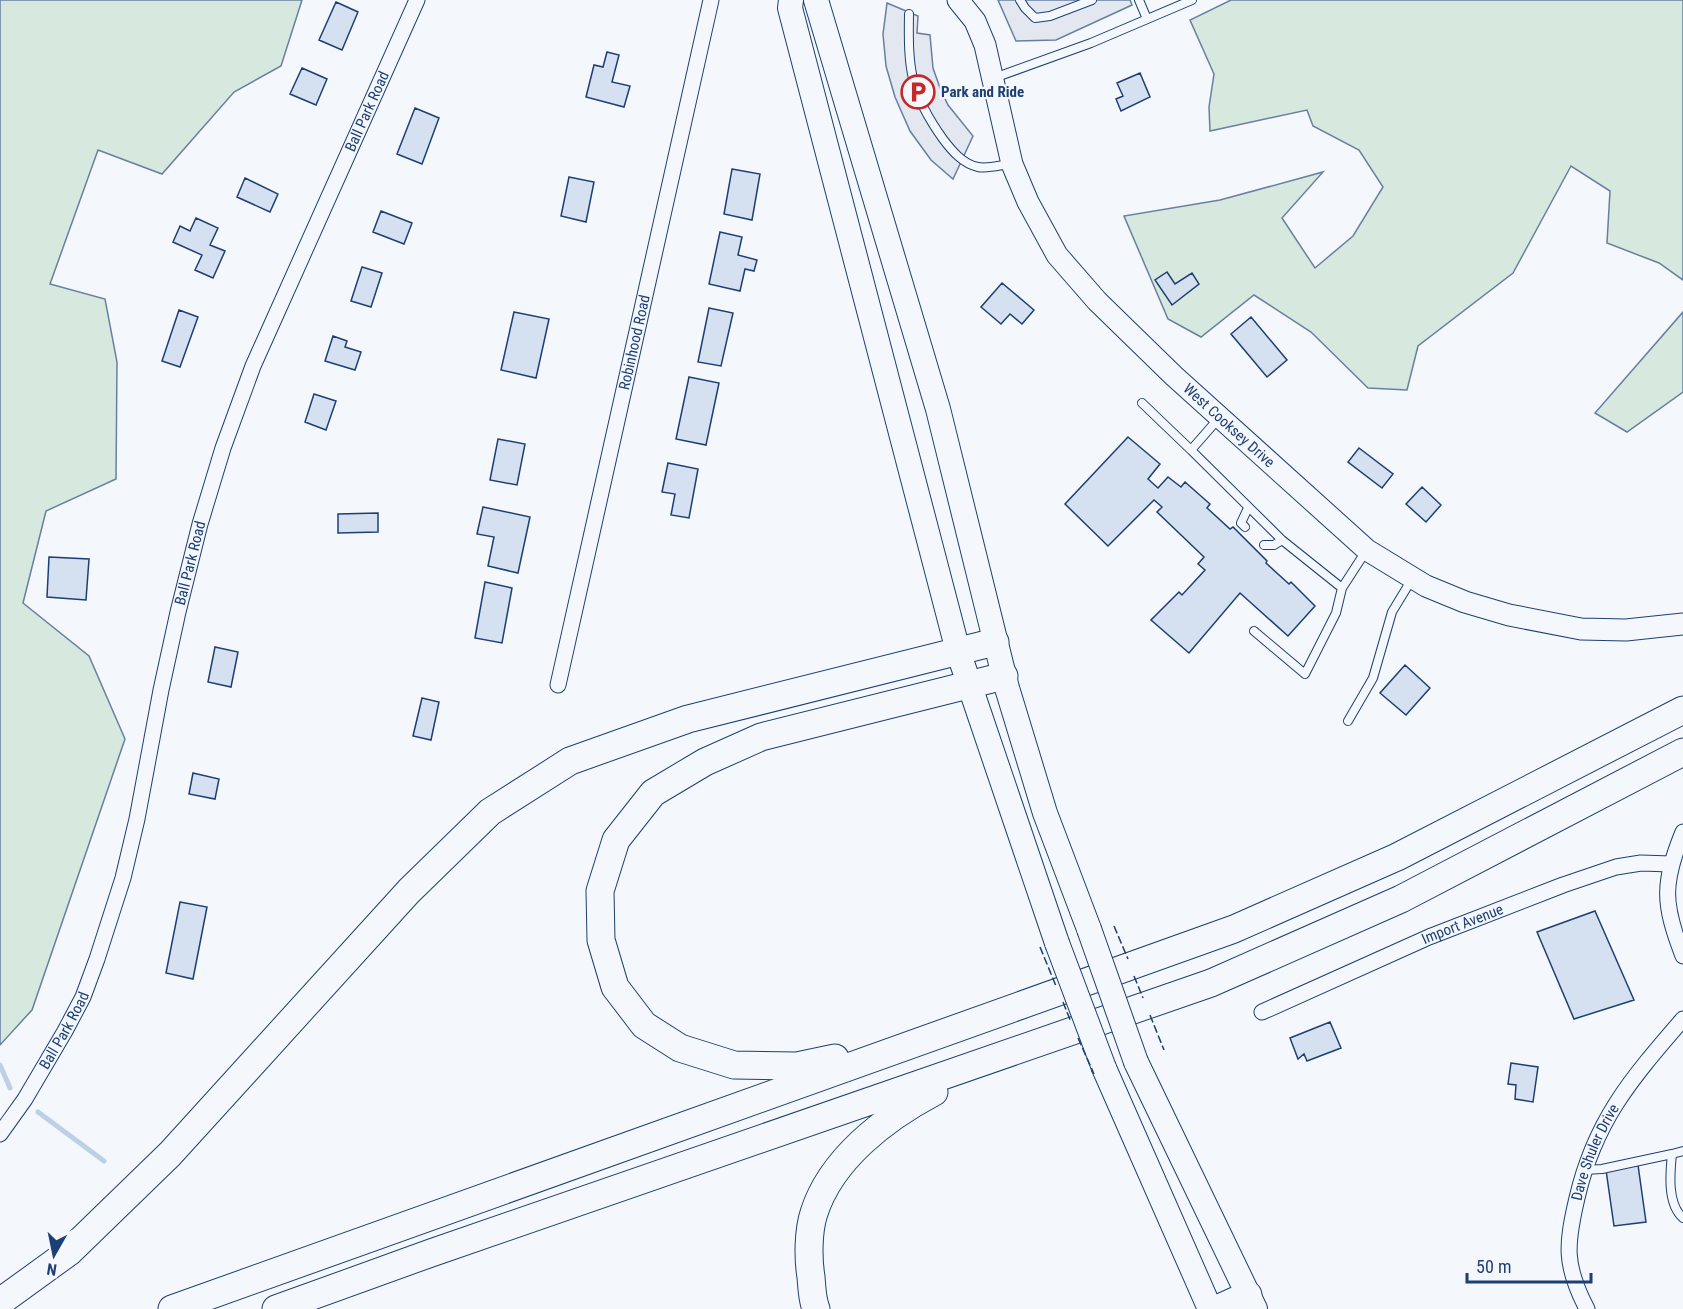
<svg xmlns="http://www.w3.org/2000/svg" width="1683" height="1309" font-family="'Roboto Condensed',sans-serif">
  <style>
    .green { fill: #d7e8df; stroke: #687fa3; stroke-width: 1.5 }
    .parking { fill: #e3e8f0; stroke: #687fa3; stroke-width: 1.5 }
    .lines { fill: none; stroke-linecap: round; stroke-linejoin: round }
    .stream { stroke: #bed0e5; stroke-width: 5 }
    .building { fill: #d5e0f0; stroke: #1d3f73; stroke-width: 1.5 }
    .lane-casing { stroke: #1d3f73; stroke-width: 10 }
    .street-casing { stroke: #1d3f73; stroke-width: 17 }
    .secondary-casing { stroke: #1d3f73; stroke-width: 23 }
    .primary-casing { stroke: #1d3f73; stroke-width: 26 }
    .highway-casing { stroke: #1d3f73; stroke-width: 29 }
    .lane { stroke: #f4f7fb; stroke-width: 8 }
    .street { stroke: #f4f7fb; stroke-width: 15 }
    .secondary { stroke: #f4f7fb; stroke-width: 21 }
    .primary { stroke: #f4f7fb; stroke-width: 24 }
    .highway { stroke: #f4f7fb; stroke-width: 27 }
    .primary-bridge-casing { stroke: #1d3f73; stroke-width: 26; stroke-linecap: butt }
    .primary-bridge { stroke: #f4f7fb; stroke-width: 24 }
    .fence { stroke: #1d3f73; stroke-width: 1.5; stroke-dasharray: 8 3; stroke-linecap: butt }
    .labels { text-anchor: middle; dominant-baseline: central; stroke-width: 4.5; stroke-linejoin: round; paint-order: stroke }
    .poi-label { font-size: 15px; font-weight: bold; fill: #1d3f73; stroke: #f4f7fb; text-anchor: start }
    .street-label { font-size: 15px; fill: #1d3f73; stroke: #f4f7fb }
  </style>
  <rect width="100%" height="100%" fill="#f4f7fb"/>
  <!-- green -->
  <path class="green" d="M0,0H302L281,66L234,92L162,174L98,150L50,284L105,299L117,362L116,479L46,511L23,603L89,656L125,739L32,1010L0,1045Z
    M1231,0H1683V280L1659,263L1607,243L1610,191L1571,166L1513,273L1418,346L1407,390L1368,388L1311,332L1254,295L1201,337L1168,319L1124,216L1220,200L1323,172L1282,218L1315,268L1353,236L1383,187L1359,150L1313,126L1307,110L1210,131L1209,107L1214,74L1190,20Z
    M1683,312V392L1627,432L1595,413Z"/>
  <!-- parking -->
  <path class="parking" d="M998,0H1130L1132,5L1056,40L1016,41Z
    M887,3L918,16L917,33L930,35L933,68L940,88L948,105L973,136L953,179L931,160L910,131L895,97L886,66L883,34Z"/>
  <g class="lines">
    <!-- stream -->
    <path class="stream" d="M0,1065L10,1088
      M38,1112L104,1161"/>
  </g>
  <!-- building -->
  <path class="building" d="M336,2L358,12L342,50L319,40Z
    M607,52L619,55L612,82L630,86L624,107L586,97L594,65L603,67Z
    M302,68L327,79L316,105L290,94Z
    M1140,73L1150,97L1121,111L1116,99L1123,96L1117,83Z
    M415,108L439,118L422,164L397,154Z
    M732,169L760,174L752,220L724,214Z
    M569,177L594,182L586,222L561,216Z
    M245,178L278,194L270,212L237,197Z
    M381,211L412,223L404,244L373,232Z
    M196,218L218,228L210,245L225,251L213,278L195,270L202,255L173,242L180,226L190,231Z
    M720,232L742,237L738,255L757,260L754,271L745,269L740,291L709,284Z
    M362,267L382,273L371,307L351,301Z
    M1167,272L1175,284L1192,273L1199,284L1172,305L1155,280Z
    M1002,283L1034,310L1022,324L1010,314L1001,324L981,307Z
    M709,308L733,313L721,366L698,362Z
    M179,310L198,317L180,367L162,361Z
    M514,312L549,319L536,378L501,370Z
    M1251,317L1287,360L1267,377L1231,334Z
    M333,336L347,341L345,347L361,352L355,370L325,361Z
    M689,377L719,383L706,445L676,439Z
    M314,394L336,401L326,430L305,422Z
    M1128,437L1160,464L1148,479L1158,488L1168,477L1181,487L1185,482L1210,504L1207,508L1230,529L1233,527L1267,561L1266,563L1289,584L1291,582L1315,606L1288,636L1240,593L1189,653L1151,620L1179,592L1182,595L1205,570L1198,564L1204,557L1157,512L1162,507L1154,500L1108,546L1065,504Z
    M498,439L525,444L517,485L490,480Z
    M1359,448L1393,474L1382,488L1348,462Z
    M668,463L698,469L689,518L671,515L675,494L662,492Z
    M1422,487L1441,505L1426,522L1406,504Z
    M483,507L530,517L518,573L488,566L494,537L477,534Z
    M378,513V532L338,533V514Z
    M49,557L89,559L86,600L47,597Z
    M485,582L512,588L502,643L475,638Z
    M215,647L238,652L231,687L208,682Z
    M1405,665L1430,688L1406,715L1380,693Z
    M422,698L439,702L431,740L413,736Z
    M193,773L219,779L215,799L189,794Z
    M180,902L207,907L193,979L166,973Z
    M1595,911L1634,1000L1574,1019L1537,932Z
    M1330,1022L1341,1048L1307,1061L1304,1054L1298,1059L1290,1038Z
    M1511,1063L1538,1067L1533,1102L1515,1099L1516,1085L1508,1084Z
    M1638,1165L1646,1222L1614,1226L1606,1170Z"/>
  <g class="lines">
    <defs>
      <path id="lane" d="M1020,0L1025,8L1035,18L1050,16L1092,0
        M1139,0L1147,19
        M909,14C908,69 910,93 943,139C952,151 963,164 978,167C988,169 1001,165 1010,164
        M994,78L1091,43L1192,0
        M1142,403L1191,450
        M1219,418L1191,450L1282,540L1342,588L1366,551
        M1245,527L1241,523L1248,508
        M1264,545H1274L1282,540
        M1254,631L1305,674L1336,613L1342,588
        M1348,721L1373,678L1392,612L1412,579
        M1683,1151L1672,1154C1670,1173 1667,1204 1683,1218
        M1584,1170L1602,1169L1672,1154"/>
      <g id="street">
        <path id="s1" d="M558,685L711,0"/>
        <path d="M1683,832C1662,884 1663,904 1683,956"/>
        <path id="s2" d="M1262,1012L1429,937L1563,885L1616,867L1641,863L1671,864"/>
        <path id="s3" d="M0,1134L25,1099L65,1031L83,997L97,959L123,878L137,819L161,690L178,612L200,524L223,448L253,366L417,0"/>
        <path id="s4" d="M1587,1309C1564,1265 1566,1245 1577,1198C1595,1120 1632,1078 1683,1019"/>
      </g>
      <g id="secondary">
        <path id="s5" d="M958,0L975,21L985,45L1012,164L1028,202L1057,255L1097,301L1174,376L1367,550L1426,586L1465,602L1509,615L1581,629L1626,630L1683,624"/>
      </g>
      <path id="primary" d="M791,0L790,8L958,651L1057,943
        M816,0L938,409L1007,688L1045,813L1089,929
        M1136,1062L1255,1309
        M1104,1068L1210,1309"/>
      <path id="highway" d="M835,1058L797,1066L734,1065L680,1048L644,1025L615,987L601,940L600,891L616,840L653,793L705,762L761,737L1004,676
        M0,1302L69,1252L170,1154L409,891L490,812L570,761L688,719L995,642
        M172,1309L1234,929L1397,857L1683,710
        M276,1309L431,1253L1211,983L1401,899L1683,752
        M816,1309C812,1299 812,1288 811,1277C808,1259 808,1231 814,1213C831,1159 885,1118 934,1092
        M1217,1309L1248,1295"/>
    </defs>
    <!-- lane casing -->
    <use href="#lane" class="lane-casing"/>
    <!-- street casing -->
    <use href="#street" class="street-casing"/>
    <!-- secondary casing -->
    <use href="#secondary" class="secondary-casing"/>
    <!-- primary casing -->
    <use href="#primary" class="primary-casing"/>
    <!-- highway casing -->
    <use href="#highway" class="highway-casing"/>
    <!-- lane -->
    <use href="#lane" class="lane"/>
    <!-- street -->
    <use href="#street" class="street"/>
    <!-- secondary -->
    <use href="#secondary" class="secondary"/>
    <!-- primary -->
    <use href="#primary" class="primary"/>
    <!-- highway -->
    <use href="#highway" class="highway"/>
    <defs>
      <path id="primary-bridge" d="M1089,929L1136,1062
        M1057,943L1104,1068"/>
    </defs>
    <!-- primary-bridge casing -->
    <use href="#primary-bridge" class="primary-bridge-casing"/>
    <!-- primary-bridge -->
    <use href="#primary-bridge" class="primary-bridge"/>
    <!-- fence -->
    <path class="fence" d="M1114,926L1128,959
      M1040,947L1056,986
      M1134,976L1143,998
      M1063,1002L1071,1022
      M1150,1015L1164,1050
      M1078,1038L1094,1074"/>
  </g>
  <!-- icons -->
  <defs>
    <symbol id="parking-ring" viewBox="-11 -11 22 22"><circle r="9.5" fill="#f4f7fb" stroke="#c62828" stroke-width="1.5"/><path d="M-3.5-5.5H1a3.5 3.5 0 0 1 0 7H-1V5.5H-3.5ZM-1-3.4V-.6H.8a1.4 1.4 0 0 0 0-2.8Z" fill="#c62828"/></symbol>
  </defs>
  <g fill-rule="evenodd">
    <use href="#parking-ring" x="899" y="73" width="38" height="38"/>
  </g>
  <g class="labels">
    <!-- poi labels -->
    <g class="poi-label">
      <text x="941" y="92">Park and Ride</text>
    </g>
    <!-- street labels -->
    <g class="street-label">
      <text stroke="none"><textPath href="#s3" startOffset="1094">Ball Park Road</textPath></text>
      <text stroke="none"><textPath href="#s1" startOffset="351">Robinhood Road</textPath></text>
      <text stroke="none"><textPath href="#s5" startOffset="519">West Cooksey Drive</textPath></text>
      <text stroke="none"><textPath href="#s3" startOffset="608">Ball Park Road</textPath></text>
      <text stroke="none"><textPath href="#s2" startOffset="219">Import Avenue</textPath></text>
      <text stroke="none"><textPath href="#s3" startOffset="122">Ball Park Road</textPath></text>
      <text stroke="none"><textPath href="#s4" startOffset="164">Dave Shuler Drive</textPath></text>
    </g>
  </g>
  <!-- north arrow -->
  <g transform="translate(54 1255) rotate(189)" stroke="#f4f7fb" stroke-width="4.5" paint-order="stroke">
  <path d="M0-4.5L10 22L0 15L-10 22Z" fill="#1d3f73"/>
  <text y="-9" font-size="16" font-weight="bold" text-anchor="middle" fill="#1d3f73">N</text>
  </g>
  <!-- scale -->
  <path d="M1467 1273v9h124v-9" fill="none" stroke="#1d3f73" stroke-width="3"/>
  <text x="1476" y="1273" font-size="18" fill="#1d3f73" stroke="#f4f7fb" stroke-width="4.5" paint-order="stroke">50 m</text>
</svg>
